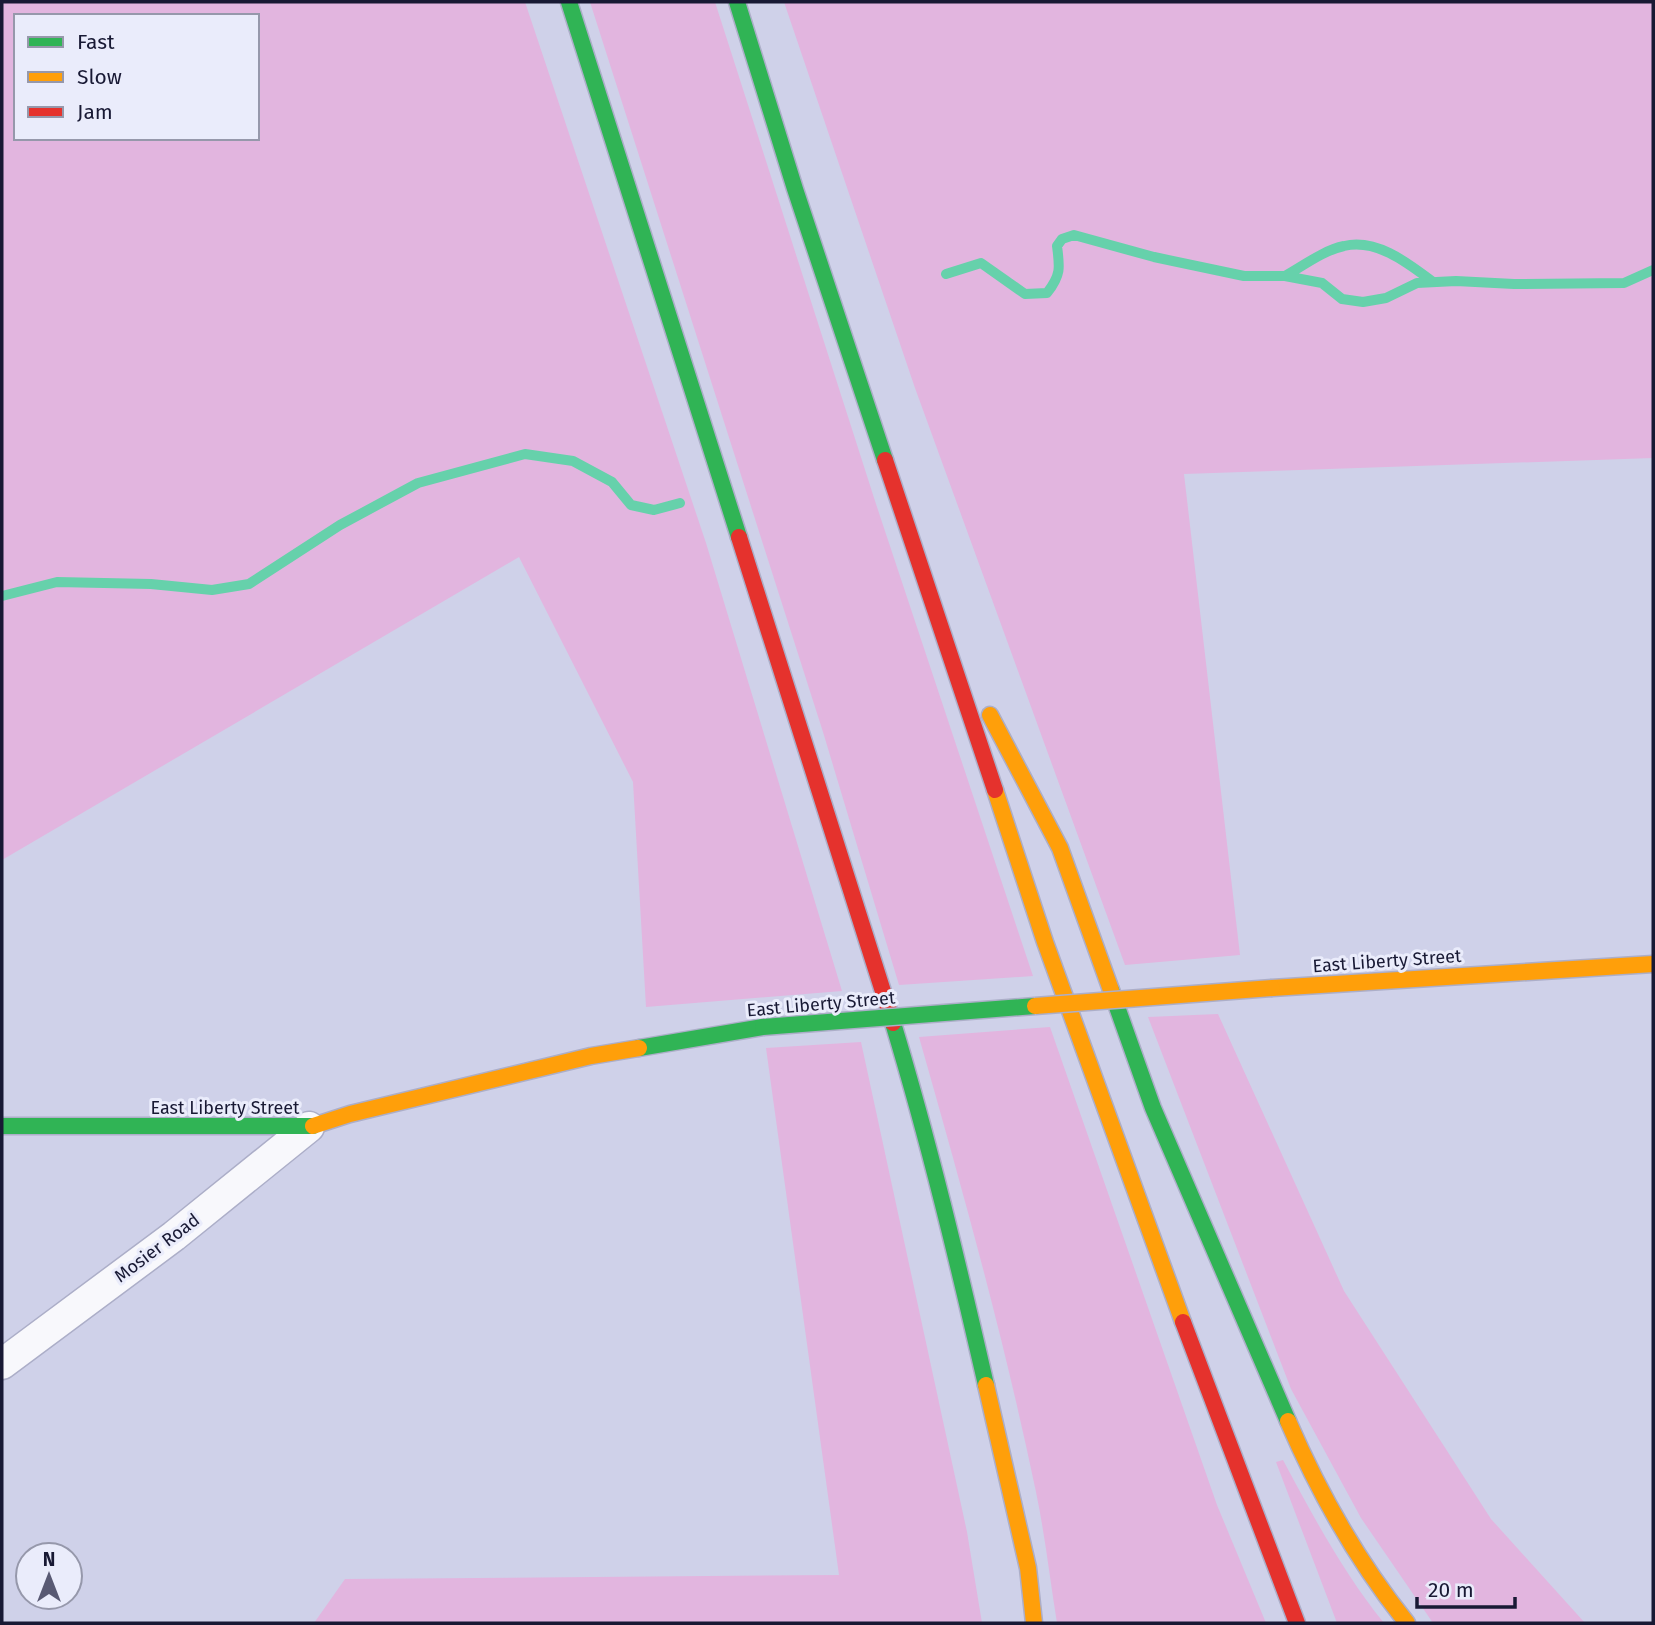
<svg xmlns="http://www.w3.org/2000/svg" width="1655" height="1625" font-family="'Fira Sans',sans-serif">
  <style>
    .green { fill: #e2b5df; fill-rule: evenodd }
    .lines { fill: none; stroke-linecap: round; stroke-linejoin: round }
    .stream { stroke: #66d1ab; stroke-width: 10 }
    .street-casing { stroke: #acaec8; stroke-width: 33 }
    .fast-casing { stroke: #acaec8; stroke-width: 19 }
    .slow-casing { stroke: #acaec8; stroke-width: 19 }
    .jam-casing { stroke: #acaec8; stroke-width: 19 }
    .street { stroke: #f8f8fc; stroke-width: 30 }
    .fast { stroke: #30b455; stroke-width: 16 }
    .slow { stroke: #ff9f0a; stroke-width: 16 }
    .jam { stroke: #e5322d; stroke-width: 16 }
    .fast-bridge-casing { stroke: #acaec8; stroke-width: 19; stroke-linecap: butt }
    .slow-bridge-casing { stroke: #acaec8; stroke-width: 19; stroke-linecap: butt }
    .fast-bridge { stroke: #30b455; stroke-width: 16 }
    .slow-bridge { stroke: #ff9f0a; stroke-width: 16 }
    .labels { text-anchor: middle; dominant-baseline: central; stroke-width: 6; stroke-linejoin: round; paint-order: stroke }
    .street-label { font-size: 18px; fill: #181934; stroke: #eaecfb }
  </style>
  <rect width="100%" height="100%" fill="#cfd1e9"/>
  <!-- green -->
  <path class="green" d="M2,2H525L706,543L842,991L646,1007L633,782L519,557L2,860ZM16,16H257V138H16Z
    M590,2H715L876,504L1033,976L899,985L823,732Z
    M784,2H1653V458L1184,474L1240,955L1125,965L915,388Z
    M1218,1014L1344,1291L1491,1519L1585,1623H1433L1361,1518L1291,1389L1148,1017Z
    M1050,1027L1217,1505L1266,1623H1057C1050,1580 1045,1535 1036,1492C1004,1338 962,1188 919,1037Z
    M861,1042L967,1532L982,1623H314L345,1579L839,1575L766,1048Z
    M1283,1460C1313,1516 1344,1574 1384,1623H1337L1276,1462Z"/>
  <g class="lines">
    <!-- stream -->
    <path class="stream" d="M946,274L981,263L1025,294L1047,293C1061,275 1060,268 1057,246L1062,239L1074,235L1154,257L1244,276H1285L1322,283L1342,299L1363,302L1386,298L1417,283L1456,281L1514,284L1624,283L1653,270
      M1285,276C1303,266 1324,250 1344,246C1377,238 1409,264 1433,282
      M2,596L57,582L151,584L212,590L249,584L340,525L418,483L525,454L573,461L612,482L631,505L654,510L680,503"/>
    <defs>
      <path id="street" d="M2,1364L174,1236L309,1127"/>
      <path id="fast" d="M569,2L739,537
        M737,2L795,189L885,460
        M1111,990L1153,1108L1288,1421
        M893,1023C929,1142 958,1263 986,1385
        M639,1048L763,1027
        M2,1126H313"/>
      <path id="slow" d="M990,715L1060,848L1111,990
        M995,790L1045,942L1183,1322
        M1272,988L1653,964
        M313,1126L350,1114L591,1056L639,1048
        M986,1385L1028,1568L1034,1623
        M1288,1421C1319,1493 1358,1562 1407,1623"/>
      <path id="jam" d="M885,460L995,790
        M739,537L893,1023
        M1183,1322L1297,1623"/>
    </defs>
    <!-- street casing -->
    <use href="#street" class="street-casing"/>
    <!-- fast casing -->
    <use href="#fast" class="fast-casing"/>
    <!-- slow casing -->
    <use href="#slow" class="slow-casing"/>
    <!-- jam casing -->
    <use href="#jam" class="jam-casing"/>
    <!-- street -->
    <use href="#street" class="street"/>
    <!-- fast -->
    <use href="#fast" class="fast"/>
    <!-- slow -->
    <use href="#slow" class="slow"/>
    <!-- jam -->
    <use href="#jam" class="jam"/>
    <defs>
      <path id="fast-bridge" d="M763,1027L1035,1006"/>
      <path id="slow-bridge" d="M1035,1006L1272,988"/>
    </defs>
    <!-- fast-bridge casing -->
    <use href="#fast-bridge" class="fast-bridge-casing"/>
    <!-- slow-bridge casing -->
    <use href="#slow-bridge" class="slow-bridge-casing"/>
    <!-- fast-bridge -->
    <use href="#fast-bridge" class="fast-bridge"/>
    <!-- slow-bridge -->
    <use href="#slow-bridge" class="slow-bridge"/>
  </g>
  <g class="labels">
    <!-- street labels -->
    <g class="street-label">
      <text transform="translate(1387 961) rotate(-4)">East Liberty Street</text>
      <text transform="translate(821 1004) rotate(-5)">East Liberty Street</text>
      <text x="225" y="1108">East Liberty Street</text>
      <text transform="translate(157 1248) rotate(-37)">Mosier Road</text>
    </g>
  </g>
  <!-- border -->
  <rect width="1655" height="1625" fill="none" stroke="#181934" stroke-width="7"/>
  <!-- legend -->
  <rect x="14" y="14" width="245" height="126" fill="#eaecfb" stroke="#9698ab" stroke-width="2"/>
  <rect x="28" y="37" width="35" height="10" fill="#30b455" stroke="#9698ab" stroke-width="2"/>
  <text x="77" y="49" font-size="21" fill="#181934">Fast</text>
  <rect x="28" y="72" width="35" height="10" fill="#ff9f0a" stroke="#9698ab" stroke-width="2"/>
  <text x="77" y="84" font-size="21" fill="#181934">Slow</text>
  <rect x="28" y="107" width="35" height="10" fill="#e5322d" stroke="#9698ab" stroke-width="2"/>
  <text x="77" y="119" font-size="21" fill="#181934">Jam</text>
  <!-- north arrow -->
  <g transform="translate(49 1576)"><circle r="33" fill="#eaecfb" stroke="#9698ab" stroke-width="2"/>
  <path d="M0-5L12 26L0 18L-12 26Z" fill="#585973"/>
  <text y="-10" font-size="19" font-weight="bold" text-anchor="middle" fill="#181934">N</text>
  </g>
  <!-- scale -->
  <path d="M1417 1597v10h98v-10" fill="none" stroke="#181934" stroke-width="3.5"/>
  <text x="1428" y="1597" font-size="21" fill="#181934" stroke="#eaecfb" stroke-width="5" paint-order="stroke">20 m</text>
</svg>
